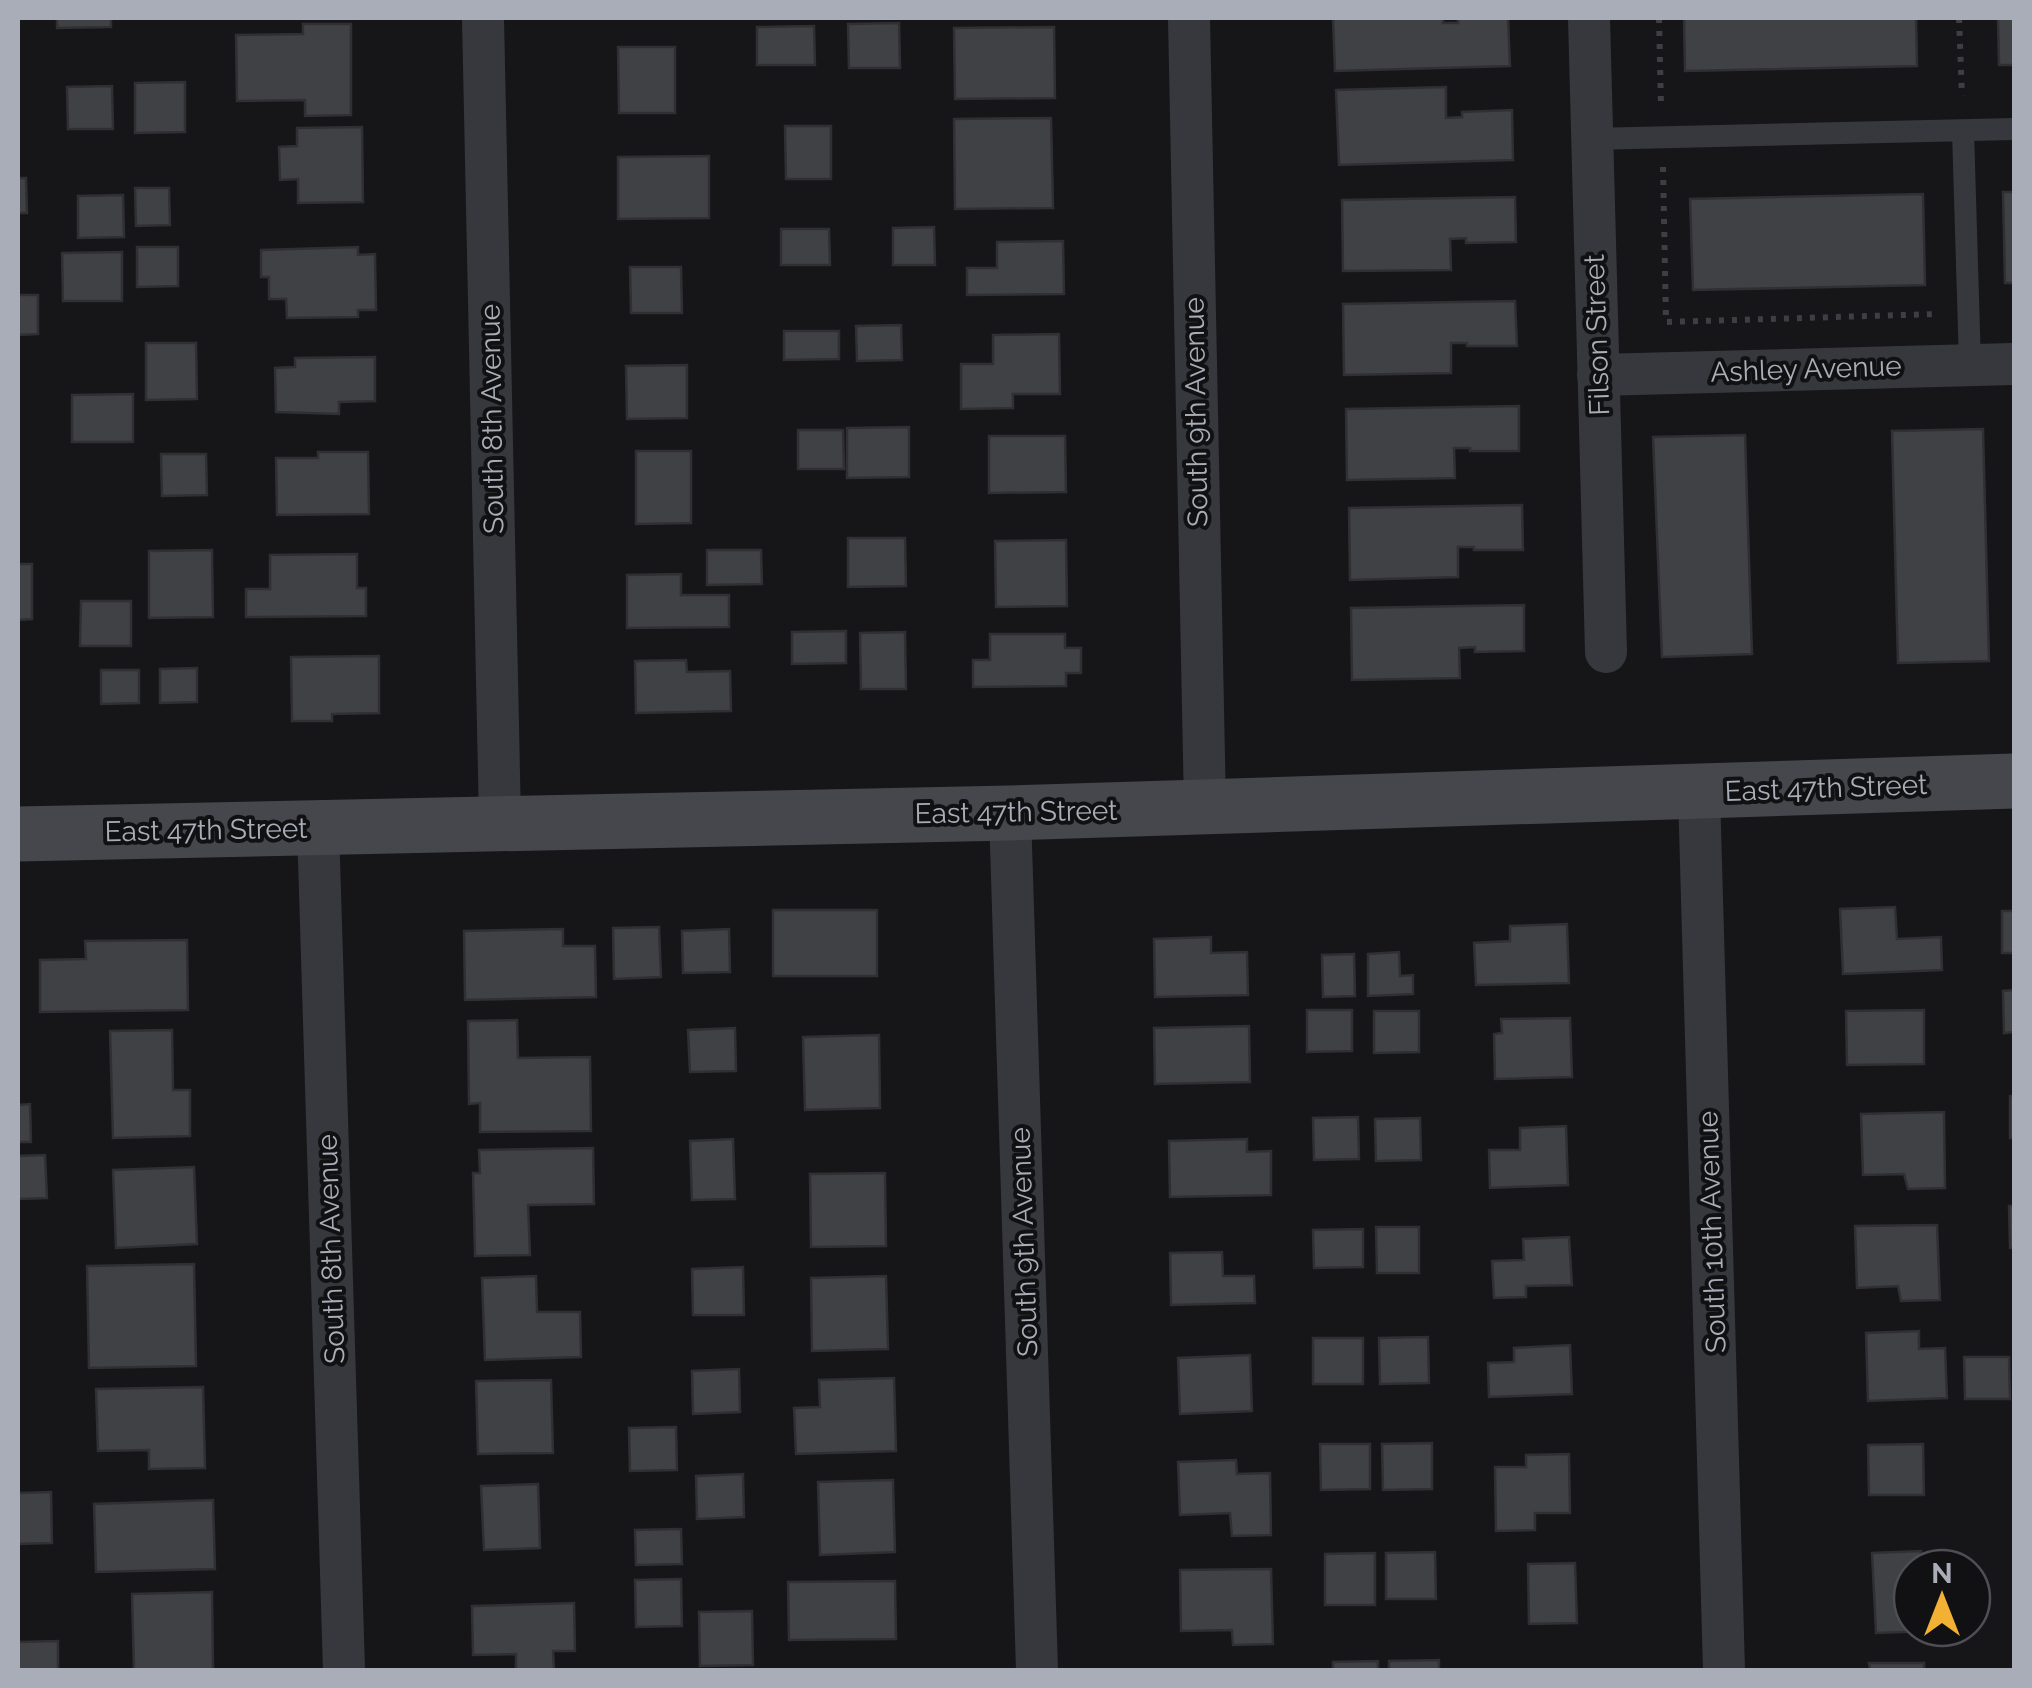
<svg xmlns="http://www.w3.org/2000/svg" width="2032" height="1688" font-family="Raleway,sans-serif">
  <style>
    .building { fill: #404145; stroke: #303034; stroke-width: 2.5 }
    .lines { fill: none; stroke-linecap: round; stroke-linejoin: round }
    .path { stroke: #3d3f44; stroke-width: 6; stroke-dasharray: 5 8; stroke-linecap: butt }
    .lane { stroke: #37383d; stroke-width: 22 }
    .street { stroke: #37383d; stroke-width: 42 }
    .secondary { stroke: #45474d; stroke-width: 55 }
    .labels { text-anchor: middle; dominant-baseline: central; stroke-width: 8; stroke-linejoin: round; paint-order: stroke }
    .street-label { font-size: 28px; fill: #a8adb8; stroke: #111113 }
  </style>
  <rect width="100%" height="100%" fill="#161618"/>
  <!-- building -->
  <path class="building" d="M57,18H111V27L57,28Z
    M1333,18H1443V23H1458V18H1508L1510,66L1335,71Z
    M1684,18H1916L1917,66L1685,71Z
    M1998,18H2014V65H1999Z
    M899,23L900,68H849L848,24Z
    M303,24H351V115L305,116V100L237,101L236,35L303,34Z
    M814,26L815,65H757V27Z
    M1054,27L1055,98L955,99L954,28Z
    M618,47H675V113H619Z
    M185,82V132L135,133V83Z
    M112,86L113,129H68L67,87Z
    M1446,87V118L1462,117V112L1512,110L1513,160L1339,165L1336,90Z
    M1051,118L1053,208L955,209L954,119Z
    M785,126H831V179H786Z
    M362,127L363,202L298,203V179L280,180L279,147L297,146V128Z
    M709,156V218L618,219V157Z
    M18,178H26L27,213H18Z
    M135,188H169L170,225L136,226Z
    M2003,192H2014V283H2005Z
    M1923,194L1925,285L1693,290L1690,199Z
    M123,195L124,237L78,238V196Z
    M1515,197L1516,242L1466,243V238L1450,239L1451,270L1343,271L1342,200Z
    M934,227L935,265H893V228Z
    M781,229H829L830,265H781Z
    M1063,241L1064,294L967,295V268H997V242Z
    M137,247H178V286L137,287Z
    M358,247V255L375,254L376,310H358V317L287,318L286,299H269V277H261V250Z
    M122,252V301H63L62,253Z
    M630,267H681L682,313H631Z
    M18,295H38V334L18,335Z
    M1515,301L1517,346H1467V343H1451V373L1344,375L1343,304Z
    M901,325L902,360L857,361L856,326Z
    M784,331H839V359L784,360Z
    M1059,334L1060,394H1013V408L961,409V364H993V335Z
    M146,343H196L197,399L146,400Z
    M375,357V401L339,402V414L276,412L275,368L295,367V358Z
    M687,365V418L627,419L626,366Z
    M133,394V442H72V395Z
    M1519,406V451H1470V448H1454L1455,478L1347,480L1346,409Z
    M909,427V477L847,478V428Z
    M1983,429L1989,661L1898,663L1892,431Z
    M798,430H843L844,469H798Z
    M1745,435L1752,654L1662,657L1653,437Z
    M989,436H1065L1066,492L989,493Z
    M636,451H691V523L636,524Z
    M318,452H368L369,514L277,515L276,458H318Z
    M161,454H206L207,495L162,496Z
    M1522,505L1523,550H1474V547H1458V577L1350,580L1349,508Z
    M848,538H905L906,586L848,587Z
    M1066,540L1067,606L996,607L995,541Z
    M212,550L213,617L149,618V551Z
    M707,550H761L762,584L707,585Z
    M357,554V588H366V616L246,617V589H270V555Z
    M18,564H32V619L18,620Z
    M681,574V595H729V627L627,628V575Z
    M81,601H131V646H80Z
    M1524,605V651L1475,652V647L1459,648L1460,678L1352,680L1351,608Z
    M846,631V663L792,664V632Z
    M905,632L906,689H861L860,633Z
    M990,634H1065V648H1081V673H1066V686L973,687V660H990Z
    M379,656V713L332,714V721H292L291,657Z
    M686,660L687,672L730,671L731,711L636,713L635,661Z
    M197,668V702L160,703V669Z
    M101,670H139V703L101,704Z
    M1895,907L1897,939L1941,937L1942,970L1843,974L1840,909Z
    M773,910H877V976H773Z
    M2002,911H2014V953H2002Z
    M1567,924L1569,983L1476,985L1474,943L1510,941V926Z
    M659,927L661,977L614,979L613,928Z
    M563,929V946H595L596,997L465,1000L464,931Z
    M729,929L730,972L683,973L682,931Z
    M1211,937V953L1247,952L1248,995L1155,997L1154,939Z
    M187,940L188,1010L40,1012V960L86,959L85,941Z
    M1399,952L1400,976L1413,975V994L1368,996V954Z
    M1354,954L1355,996L1323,997L1322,955Z
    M2014,990V1032L2004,1033L2003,991Z
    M1307,1010H1352V1051L1307,1052Z
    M1924,1010V1064L1847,1065L1846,1011Z
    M1374,1011H1419V1052L1374,1053Z
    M1570,1018L1572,1077L1495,1079L1494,1034L1502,1033L1501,1019Z
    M517,1020L518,1058L590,1057L591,1131L480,1132V1103L469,1104L468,1021Z
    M1249,1026L1250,1082L1155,1084L1154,1028Z
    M735,1028L736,1071L690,1072L688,1030Z
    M172,1030L173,1090H190V1136L113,1138L110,1031Z
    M879,1035L880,1108L805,1110L803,1037Z
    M2010,1096H2014V1138H2010Z
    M30,1104L31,1142H18V1105Z
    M1944,1112L1945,1188L1908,1189L1904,1174L1863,1175L1861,1114Z
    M1358,1117L1359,1159L1314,1160L1313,1118Z
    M1420,1118L1421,1160L1376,1161L1375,1119Z
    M1566,1126L1568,1185L1490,1188L1489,1150H1520V1128Z
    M733,1139L735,1199L692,1200L690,1141Z
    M1247,1139V1152L1271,1151V1195L1170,1197L1169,1141Z
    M593,1148L594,1204L528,1205L530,1255L475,1256L473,1173H480L479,1150Z
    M45,1155L47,1198L18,1199V1156Z
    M194,1167L197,1244L116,1248L113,1170Z
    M885,1173L886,1246L811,1247L810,1174Z
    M2009,1206H2014V1248H2010Z
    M1937,1225L1940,1300L1901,1301L1898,1286L1857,1288L1855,1226Z
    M1376,1227H1419V1273H1377Z
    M1363,1229V1267L1314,1268L1313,1230Z
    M1569,1237L1572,1285L1526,1286V1297L1494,1298L1492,1261L1524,1260L1523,1239Z
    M1222,1252L1223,1276H1254L1255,1303L1171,1305L1170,1253Z
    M194,1264L196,1366L89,1368L87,1266Z
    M743,1267L744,1315H693L692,1269Z
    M536,1276L537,1312H580L581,1357L485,1360L482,1278Z
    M886,1276L888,1349L812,1351L811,1278Z
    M1919,1331V1349L1945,1348L1947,1398L1868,1401L1866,1333Z
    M1428,1337L1429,1383L1380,1384L1379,1338Z
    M1313,1338H1363V1384H1313Z
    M1570,1345L1572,1394L1489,1397L1488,1363L1514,1362V1348Z
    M1250,1355L1252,1411L1180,1414L1178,1358Z
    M1964,1357H2009L2010,1399H1965Z
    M739,1369L740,1412L693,1414L692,1371Z
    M894,1378L896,1451L796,1454L794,1408L820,1407L819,1380Z
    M551,1380L553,1453L478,1454L476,1381Z
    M203,1387L205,1468L149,1469V1450L98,1451L96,1389Z
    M676,1427L677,1470L630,1471L629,1428Z
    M1432,1443V1489L1383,1490L1382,1444Z
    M1320,1444H1370V1489L1321,1490Z
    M1923,1444L1924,1495H1869L1868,1445Z
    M1569,1454L1570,1513H1535V1530L1496,1531L1495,1467H1526V1455Z
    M1236,1460L1237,1474L1270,1473L1271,1535L1232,1536L1230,1513L1180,1515L1178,1462Z
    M743,1474L744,1517L697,1519L696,1476Z
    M893,1480L895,1552L820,1555L818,1482Z
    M538,1484L540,1548L484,1550L481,1486Z
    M51,1492L52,1543L18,1544V1493Z
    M213,1500L215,1569L96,1572L94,1504Z
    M681,1529L682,1564L636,1565L635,1530Z
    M1921,1551V1568H1912V1628L1960,1630L1876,1633L1872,1553Z
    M1435,1552L1436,1599H1386V1553Z
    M1375,1553V1605H1325V1554Z
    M1575,1563L1577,1623L1529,1624L1528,1564Z
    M1271,1569L1273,1644L1233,1645L1232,1630L1181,1631L1180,1570Z
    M681,1579L682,1626L636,1627L635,1580Z
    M895,1581L896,1639L789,1640L788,1582Z
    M212,1592L213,1670H134L132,1594Z
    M574,1603L575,1651H553L554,1669L516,1670V1654L473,1655L472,1606Z
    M752,1611L753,1665L700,1666L699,1612Z
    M58,1641V1670H18V1642Z
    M1439,1660V1670H1389V1661Z
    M1378,1661V1670H1333V1662Z
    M1869,1663H1924V1670H1870Z"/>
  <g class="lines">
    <!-- path -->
    <path class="path" d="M1659,18L1661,105
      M1959,18L1962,96
      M1663,167L1666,322L1938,314"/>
    <!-- lane -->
    <path class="lane" d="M1963,131L1970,364
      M1591,139L2014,129"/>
    <!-- street -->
    <path class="street" d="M483,18L500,821
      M1189,18L1205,807
      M1589,18L1606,652
      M1598,375L2014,364
      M1699,793L1724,1670
      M1010,813L1037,1670
      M318,827L344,1670"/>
    <!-- secondary -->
    <path class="secondary" d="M18,834L1010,813L2014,781"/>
  </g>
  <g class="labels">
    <!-- street labels -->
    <g class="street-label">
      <text transform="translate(1597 335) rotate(-92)">Filson Street</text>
      <text transform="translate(1806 369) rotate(-2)">Ashley Avenue</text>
      <text transform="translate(1196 412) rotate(-91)">South 9th Avenue</text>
      <text transform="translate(492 419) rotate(-91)">South 8th Avenue</text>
      <text transform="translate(1826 788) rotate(-2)">East 47th Street</text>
      <text transform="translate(1016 812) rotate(-1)">East 47th Street</text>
      <text transform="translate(206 830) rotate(-1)">East 47th Street</text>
      <text transform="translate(1712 1232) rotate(-92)">South 10th Avenue</text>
      <text transform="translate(1024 1242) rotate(-92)">South 9th Avenue</text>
      <text transform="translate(331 1249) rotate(-92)">South 8th Avenue</text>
    </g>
  </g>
  <!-- border -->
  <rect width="2032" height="1688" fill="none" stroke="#a8adb8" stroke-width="40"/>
  <!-- north arrow -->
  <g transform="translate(1942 1598)"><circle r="48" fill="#111113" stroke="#4d4f55" stroke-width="2.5"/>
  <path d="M0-8L18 38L0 25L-18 38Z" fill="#f2b134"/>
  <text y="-15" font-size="28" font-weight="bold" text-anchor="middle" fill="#a8adb8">N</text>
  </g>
</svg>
